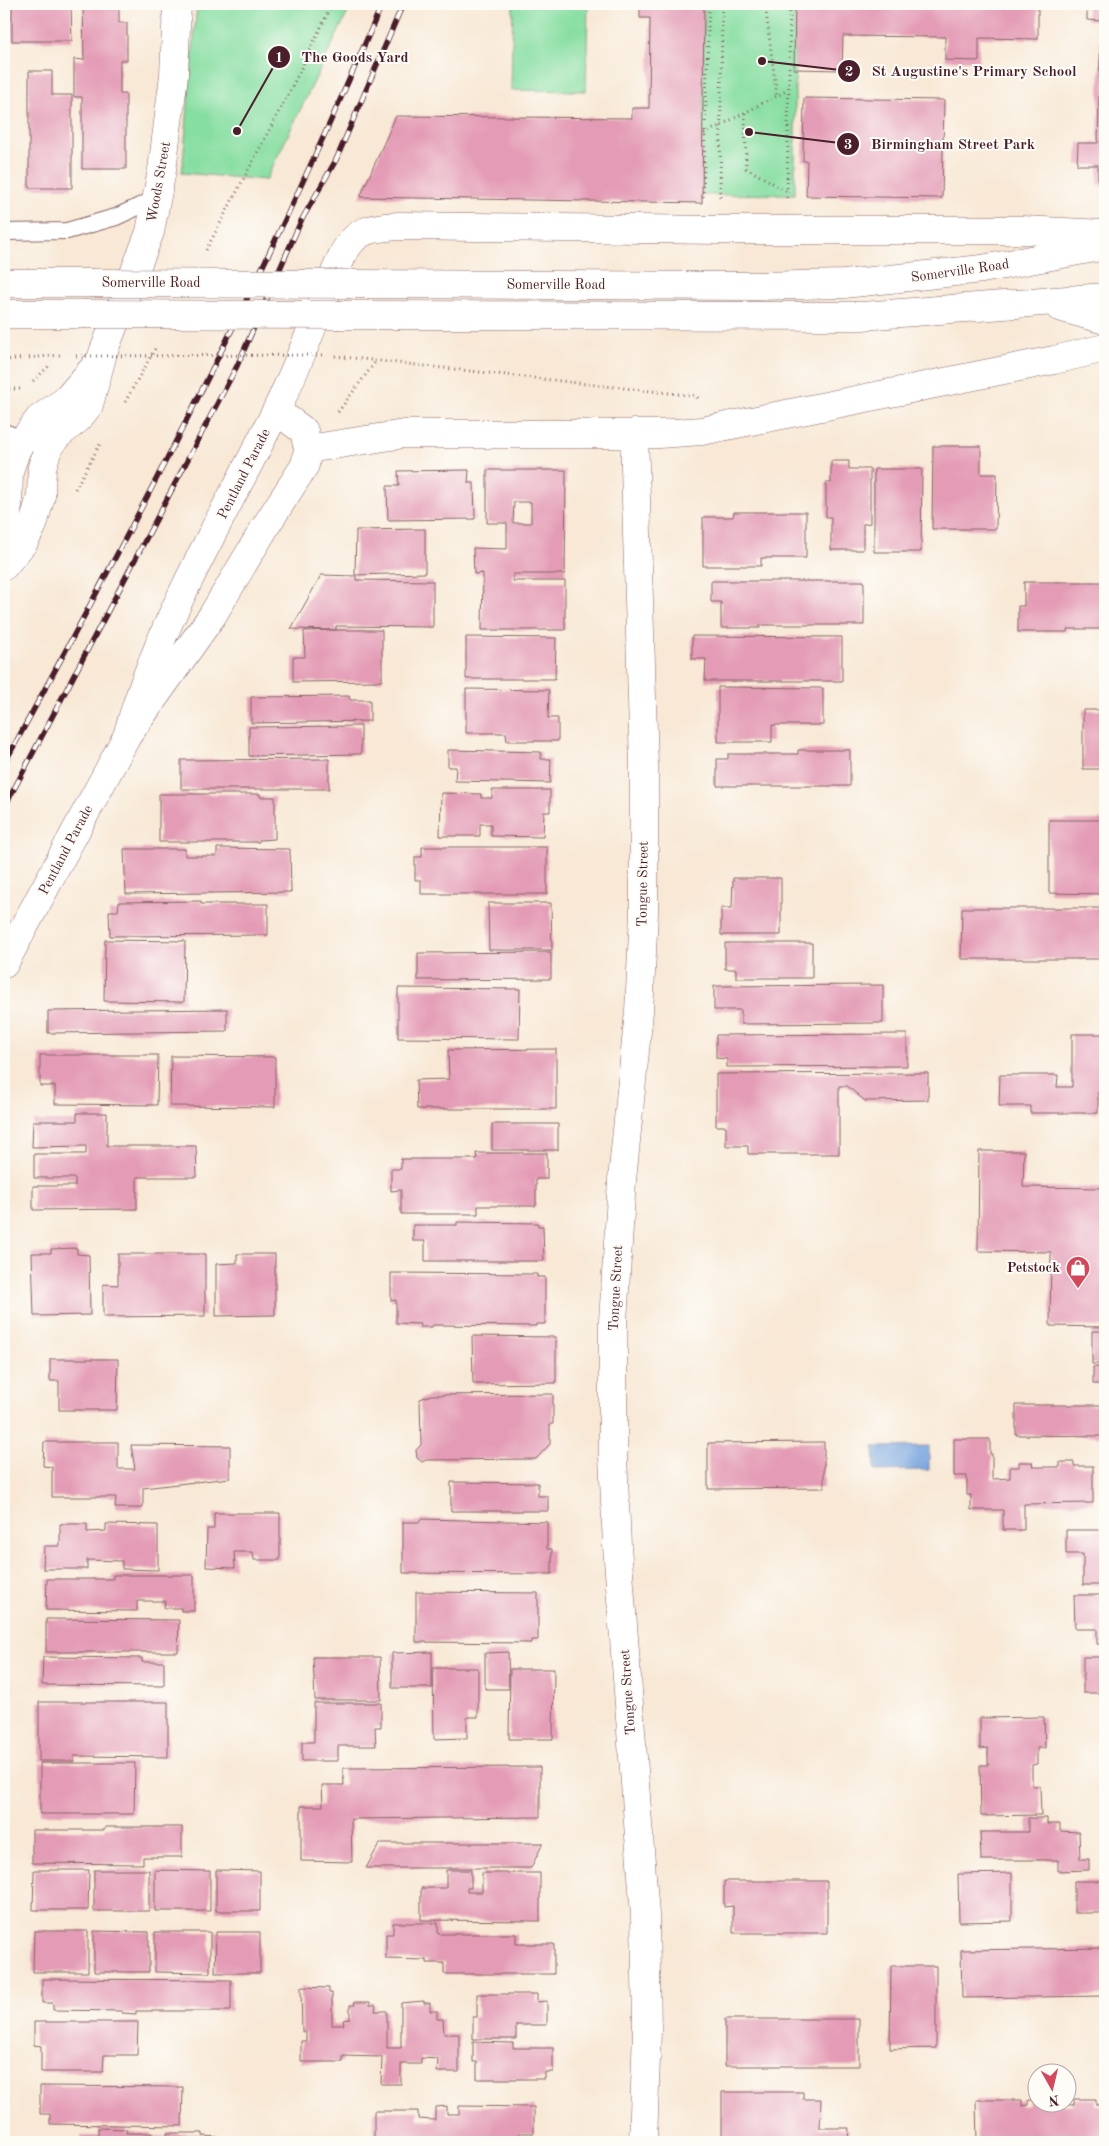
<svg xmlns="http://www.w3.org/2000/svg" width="1109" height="2146" font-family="'Old Standard TT',serif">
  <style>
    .green { fill: #87dea2; stroke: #687e66 }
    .water { fill: #73a2dc; stroke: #5e6084 }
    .building { fill: #e49cb6; fill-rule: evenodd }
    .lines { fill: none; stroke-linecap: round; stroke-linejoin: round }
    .lane-casing { stroke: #876566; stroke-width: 18 }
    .street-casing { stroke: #876566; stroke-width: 29 }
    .secondary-casing { stroke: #876566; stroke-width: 29 }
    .path { stroke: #876566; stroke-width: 3; stroke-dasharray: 1 4; stroke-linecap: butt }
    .lane { stroke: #fff; stroke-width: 16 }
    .street { stroke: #fff; stroke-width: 28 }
    .secondary { stroke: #fff; stroke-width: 28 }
    .rail-casing { stroke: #4a1f2b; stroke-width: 5.5 }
    .rail { stroke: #fdfcf7; stroke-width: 4; stroke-dasharray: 11; stroke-linecap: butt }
    .secondary-bridge-casing { stroke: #876566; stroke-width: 29; stroke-linecap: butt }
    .path-bridge { stroke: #876566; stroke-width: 3; stroke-dasharray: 1 4; stroke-linecap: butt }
    .secondary-bridge { stroke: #fff; stroke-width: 28 }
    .labels { text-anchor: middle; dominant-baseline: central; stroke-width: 4; stroke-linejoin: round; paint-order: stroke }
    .street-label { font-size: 14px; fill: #4a1f2b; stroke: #fdfcf7 }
    .poi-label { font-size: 14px; font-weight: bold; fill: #4a1f2b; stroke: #fdfcf7; text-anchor: end }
    .leader { fill: none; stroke: #4a1f2b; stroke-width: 2 }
    .callout-dot { fill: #4a1f2b; stroke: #fdfcf7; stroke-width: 2 }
    .mark-label { font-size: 15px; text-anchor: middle; font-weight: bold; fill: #fff }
    .callout-label { font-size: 15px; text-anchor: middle; font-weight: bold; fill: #4a1f2b; stroke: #fdfcf7; stroke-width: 4; stroke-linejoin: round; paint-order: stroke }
  </style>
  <rect width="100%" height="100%" fill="#fdfcf7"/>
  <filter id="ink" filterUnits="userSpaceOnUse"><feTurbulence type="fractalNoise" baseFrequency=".02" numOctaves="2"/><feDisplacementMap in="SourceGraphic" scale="10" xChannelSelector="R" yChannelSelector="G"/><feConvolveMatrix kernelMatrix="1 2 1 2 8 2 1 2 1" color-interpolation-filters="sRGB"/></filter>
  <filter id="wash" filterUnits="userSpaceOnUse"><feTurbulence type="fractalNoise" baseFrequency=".0096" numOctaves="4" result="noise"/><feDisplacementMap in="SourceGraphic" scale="20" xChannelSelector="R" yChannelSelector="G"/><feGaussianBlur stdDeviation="1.12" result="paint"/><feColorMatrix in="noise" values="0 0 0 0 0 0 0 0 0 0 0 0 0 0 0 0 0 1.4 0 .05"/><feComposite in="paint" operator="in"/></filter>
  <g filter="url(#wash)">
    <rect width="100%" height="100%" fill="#f8e8d5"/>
    <!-- green -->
    <path class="green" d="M197,4H352L266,180L182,173Z
      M513,4H588L586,91L511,90Z
      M704,4H795V194L702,195Z"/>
    <!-- water -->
    <path class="water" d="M929,1446V1470L875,1471L874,1447Z"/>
    <g id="blocks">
      <!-- building -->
      <path class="building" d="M12,4H71L72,41H12Z
        M83,4H119V23H127V60H120V94H126V169H82V97H74V59L84,60Z
        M640,4H704L702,203L360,197L396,116L632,118V108H649L650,18H640Z
        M795,4H1038V39L979,38V61L945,60V37L843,36L842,70L794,69Z
        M1087,4H1105V185H1098V165H1077L1078,143H1098L1101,21L1087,20Z
        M29,71H52V95H72V188H29Z
        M804,98L944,100L942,198L806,196L807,161H803Z
        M933,446H981V474H997L996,529H932Z
        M831,461H849V469H870V523L863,524V550H831V517H826V483H831Z
        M874,469H922L921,552H874Z
        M469,470L468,483H474L475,519L388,520L387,486H399L398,471Z
        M487,470H566L565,574H513V581H565V630H482L483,573L474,574L473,548L507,549V523H487ZM514,502H531V523H513Z
        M1101,479H1105V520H1101Z
        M734,512H806V558H761V566H703V517H733Z
        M425,529V573L355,575L356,530Z
        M321,575L356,576V580L433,581V627L336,626V630L291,629Z
        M711,581H864V625H760V628H721V602H711Z
        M1024,582H1105V629H1067V632H1018V606H1024Z
        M336,630H382V681L293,682V657H305L304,631Z
        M692,636L842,637V681H705L706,659H692Z
        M466,637L556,638L555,679H466Z
        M718,687L823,688V725H772V742H718Z
        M466,689L549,690L548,718H558V741H507L506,733H466Z
        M349,696L350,700H370V721L251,723V697Z
        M1083,710H1105V769H1083Z
        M361,726V754L249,756V727Z
        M448,750L541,752V759H551L550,783L455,781L456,767H448Z
        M798,750H850V786H717V759H728V754H798Z
        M329,759V789H181V760Z
        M492,790H550V812H544L543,837L491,836V824H480V836H440L441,793L481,794V798H492Z
        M159,794H260V797H275V839L259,840V842H159Z
        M1049,820H1105V894L1049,893Z
        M422,847H547V894H421V880H415V857H422Z
        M217,848L290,849L291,892L126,894L124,849H185V856H217Z
        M733,878H781V935H721V908H732Z
        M201,901V904H268V935L110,936L109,911H118L119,902Z
        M488,903H551L552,950H489Z
        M962,908H1105V959H961Z
        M105,940L185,941L184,1002L104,1001Z
        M725,943H812V978H736V969H725Z
        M551,952V979L418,980V953Z
        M883,985V1023L741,1024V1010H714V986Z
        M398,988L520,989L519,1039L398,1038Z
        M227,1009V1031L48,1033V1011Z
        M907,1034V1066L727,1067V1059L716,1058V1035Z
        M1072,1034H1105V1092H1098V1113H1030V1106H999L1000,1075H1058L1057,1087H1072Z
        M556,1049V1109H417L416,1080L449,1079L448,1050Z
        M40,1055H158L157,1105L55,1104V1086H40Z
        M171,1056L275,1057V1107L170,1106Z
        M928,1073V1100L865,1101L847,1086H839V1154H748V1146H726V1126H716V1074Z
        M77,1113H107V1146H196L197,1177H137V1209L33,1210V1186H75V1178H34V1154H86V1146L32,1147L33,1121H77Z
        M492,1124H558V1150H492Z
        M979,1151H1024L1023,1187L1105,1188V1327L1050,1326L1051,1252L978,1251Z
        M476,1153H547V1179H536V1206H478V1214H401V1190L391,1191V1169H401V1159H477Z
        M457,1222L538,1223V1226H543L544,1261H425V1241H413V1225H457Z
        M77,1248V1254L89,1255L90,1315L34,1316L32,1253H51V1249Z
        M118,1254H205V1316L103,1317V1284L118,1285Z
        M237,1254H275V1315L216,1316V1264L237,1263Z
        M391,1273L537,1274V1277H545V1324H536V1326L433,1325L432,1327H420V1324L396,1323V1300L391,1301Z
        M1092,1331H1105V1364H1092Z
        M472,1336L556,1337V1383L473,1384Z
        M50,1359H118L117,1410H59V1381H50Z
        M1093,1367H1105V1384H1093Z
        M553,1394V1424H550V1444L536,1459L426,1460L422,1462L417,1458L416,1450L421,1445L420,1399L431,1395Z
        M1016,1405H1105V1436L1016,1435Z
        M954,1439H990V1454H992V1479L1010,1478V1467H1019V1462H1032L1033,1467H1060V1462H1074V1466H1093V1503L1024,1504V1530H1003V1510H971V1495H967V1476H954Z
        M44,1442H118V1469H135L131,1445L230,1446V1478L143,1488V1508H115L116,1497H52V1467L43,1466Z
        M824,1442V1488L708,1489V1443Z
        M451,1482L538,1483V1496H548V1511H451Z
        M214,1513H280V1560H254L253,1552H234L235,1568L206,1567L207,1529H214Z
        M420,1519L547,1522V1549H552V1574L403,1573V1522H420Z
        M60,1524H87V1532L106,1531V1524L158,1525V1570L122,1569V1561L87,1560V1569H43L44,1546H60Z
        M1066,1530H1105V1585H1083V1554H1066Z
        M113,1575H194V1611H181V1608H164L165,1601H137V1611L46,1610L47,1579H113Z
        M416,1592L538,1593V1640H531V1643L416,1642Z
        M1074,1595H1105V1644H1097V1629H1075Z
        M46,1619L179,1620L178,1652H46Z
        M432,1652V1688H392V1653Z
        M508,1652L509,1689H485V1653Z
        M43,1657L142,1658V1662H164V1686L42,1685Z
        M313,1657H380L381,1700H315Z
        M1083,1657H1105V1693H1083Z
        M433,1668H478V1717H467V1738L434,1739Z
        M510,1669H554L553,1739H509Z
        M39,1702H168V1757L74,1756V1761H39Z
        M314,1703H381V1727H375L376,1746H338V1761H302V1742H314Z
        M1044,1717L1045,1748H1037V1764L1032,1765V1786H1040L1041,1815L981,1816L980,1765H988V1748L980,1749V1718Z
        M40,1763H135L134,1814H40Z
        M540,1767V1817L351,1819L352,1862L301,1861V1806H323L322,1785H344L343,1768Z
        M1028,1818H1047V1824H1060V1831L1079,1832L1080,1859H1089V1870L1058,1871V1860H981L980,1832H1028Z
        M105,1827H182V1857H143V1864L32,1863V1830H105Z
        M380,1843H543L531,1868H366Z
        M34,1870H89L88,1910H33Z
        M94,1870H149V1911H94Z
        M155,1870L210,1871V1911H155Z
        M216,1870L260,1871V1911H216Z
        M446,1870H471V1888H467V1892H482V1873H540V1921L421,1920V1888H446Z
        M1012,1873V1921L959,1922L958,1874Z
        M724,1881H827V1933H733V1906L724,1907Z
        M1074,1881H1105V1913H1074Z
        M393,1923H438V1934H516V1944H554V1974H444V1963H427V1960L386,1959V1934H393Z
        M34,1931H88V1972H33Z
        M94,1931L149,1932V1972H94Z
        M155,1932H210V1973L155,1972Z
        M216,1932H260V1973H215Z
        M1105,1948V1996L962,1998L961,1950Z
        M891,1966H936V2048L890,2049Z
        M42,1979L231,1980V2011H136V2014L122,2013V2011L53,2010V2003H42Z
        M301,1987L329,1988V1993H332V2025H344L343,2020L350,2019V2005H355L354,2002H370V2005H376L375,2011H387V2048H401V2003L424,2001V2003H430V2011H437V2019H443L444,2034H459V2072H437L438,2059L421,2058V2064H401V2084H381L382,2057L343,2056V2062H301V2041H306V2032H302Z
        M477,1994H537V2002L547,2001V2025H516V2039H473V2017H477Z
        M725,2019H859V2066H725Z
        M34,2022H138L137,2055H104L103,2072H41V2046L34,2045Z
        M473,2042L513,2043V2048H553V2072H545V2079H477V2062H473Z
        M40,2086L183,2087L182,2126L50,2124V2114H40Z
        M722,2092H803V2099H821L820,2128H849L848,2142H722Z
        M1074,2099H1096V2105H1105V2142H977L976,2100H1022V2106L1028,2105V2100H1036V2104L1074,2105Z
        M447,2106V2114H459V2106L534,2107V2133H518V2142H374V2111H418V2119L435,2120V2107Z
        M98,2128L127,2129L126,2133H152V2136L167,2137V2133H203V2136L219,2137L218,2142H81V2136H98Z"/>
    </g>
  </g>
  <g filter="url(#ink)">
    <use href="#blocks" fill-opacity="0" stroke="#876566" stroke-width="1"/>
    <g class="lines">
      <defs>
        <path id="lane" d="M4,232L67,231L116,217L157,198
          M4,432L23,439"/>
        <path id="street" d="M634,433L644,766V913L639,1011L622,1180L613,1321V1456L617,1546L645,1915L647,2030L643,2142
          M308,449L404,434H659L702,431L1054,360L1105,348
          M4,537L8,506L9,471L17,448L39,419L66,400L96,365
          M4,566L24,542L33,525L41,496L42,467L48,449L57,436L78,419L89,405L103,353L150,232L162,170L174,75L177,4
          M127,736C159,622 221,520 274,415C300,363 319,307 343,254C357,228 372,228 399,226L719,230H1022L1105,234
          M4,964L127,736L212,616L267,524L305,465L308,449L304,431L289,420L275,413"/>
        <path id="secondary" d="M4,283H90
          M350,284L753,286L844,284L982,269L1105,246
          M1059,307L1105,320
          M4,314H84
          M339,315L862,316L1105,297"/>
      </defs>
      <!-- lane casing -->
      <use href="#lane" class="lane-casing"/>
      <!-- street casing -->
      <use href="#street" class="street-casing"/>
      <!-- secondary casing -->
      <use href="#secondary" class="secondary-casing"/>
      <!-- path -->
      <path class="path" d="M765,4L777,96
        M745,113L746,168L787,191
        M704,134L788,90
        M703,197L709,4
        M720,197L722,4
        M787,198L790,4
        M206,250L292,87L332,4
        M335,356L696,396L698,398
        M4,360L61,355
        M33,381L49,366
        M4,389H23
        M125,402L156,347
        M338,412L376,361
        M75,489L100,444"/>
      <!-- lane -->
      <use href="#lane" class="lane"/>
      <!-- street -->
      <use href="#street" class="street"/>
      <!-- secondary -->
      <use href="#secondary" class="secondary"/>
      <defs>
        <path id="rail" d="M4,764C140,516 271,265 382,4
          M4,808L237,366L301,221L336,160L403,4"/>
      </defs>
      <!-- rail casing -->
      <use href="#rail" class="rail-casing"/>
      <!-- rail -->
      <use href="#rail" class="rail"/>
      <defs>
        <path id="secondary-bridge" d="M90,283L350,284
          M84,314L339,315"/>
      </defs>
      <!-- secondary-bridge casing -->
      <use href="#secondary-bridge" class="secondary-bridge-casing"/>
      <!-- path-bridge -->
      <path class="path-bridge" d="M76,356L323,355"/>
      <!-- secondary-bridge -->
      <use href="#secondary-bridge" class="secondary-bridge"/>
    </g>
  </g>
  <!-- icons -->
  <defs>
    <symbol id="shop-pin" viewBox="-11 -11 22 30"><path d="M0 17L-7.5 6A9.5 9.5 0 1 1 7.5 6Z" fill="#d1495b" stroke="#fdfcf7"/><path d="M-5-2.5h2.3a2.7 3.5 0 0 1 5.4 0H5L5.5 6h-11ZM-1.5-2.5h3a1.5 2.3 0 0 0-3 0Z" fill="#fff"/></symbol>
  </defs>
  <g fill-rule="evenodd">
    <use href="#shop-pin" x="1064" y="1254" width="28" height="38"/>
  </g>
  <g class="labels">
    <!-- street labels -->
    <g class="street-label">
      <text transform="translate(159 182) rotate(-80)">Woods Street</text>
      <text transform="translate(960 271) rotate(-8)">Somerville Road</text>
      <text x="151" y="283">Somerville Road</text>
      <text x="556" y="285">Somerville Road</text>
      <text transform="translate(244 474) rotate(-63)">Pentland Parade</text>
      <text transform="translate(66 850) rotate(-62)">Pentland Parade</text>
      <text transform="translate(643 884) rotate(-89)">Tongue Street</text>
      <text transform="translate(616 1288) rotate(-87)">Tongue Street</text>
      <text transform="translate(628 1692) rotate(-94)">Tongue Street</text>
    </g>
    <!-- poi labels -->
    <g class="poi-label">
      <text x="1060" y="1268">Petstock</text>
    </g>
  </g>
  <!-- callouts -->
  <path class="leader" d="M237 131L279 57M762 61L849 71M749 132L848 144"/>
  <g class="callout-dot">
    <circle cx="237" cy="131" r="5"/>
    <circle cx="762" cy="61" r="5"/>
    <circle cx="749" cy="132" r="5"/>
    <circle cx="279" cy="57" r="12"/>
    <circle cx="849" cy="71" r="12"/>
    <circle cx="848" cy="144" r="12"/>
  </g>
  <g class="mark-label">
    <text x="279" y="62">1</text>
    <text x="849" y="76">2</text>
    <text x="848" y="149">3</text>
  </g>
  <g class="callout-label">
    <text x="355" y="62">The Goods Yard</text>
    <text x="974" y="76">St Augustine's Primary School</text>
    <text x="953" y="149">Birmingham Street Park</text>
  </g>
  <!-- margin -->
  <rect width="1109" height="2146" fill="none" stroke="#fdfcf7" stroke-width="20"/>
  <!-- north arrow -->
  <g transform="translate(1052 2088) rotate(172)"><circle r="24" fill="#fdfcf7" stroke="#b5a4a5"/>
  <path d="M0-4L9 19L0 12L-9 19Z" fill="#d1495b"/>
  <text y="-8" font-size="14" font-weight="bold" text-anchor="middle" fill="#4a1f2b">N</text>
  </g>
</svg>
